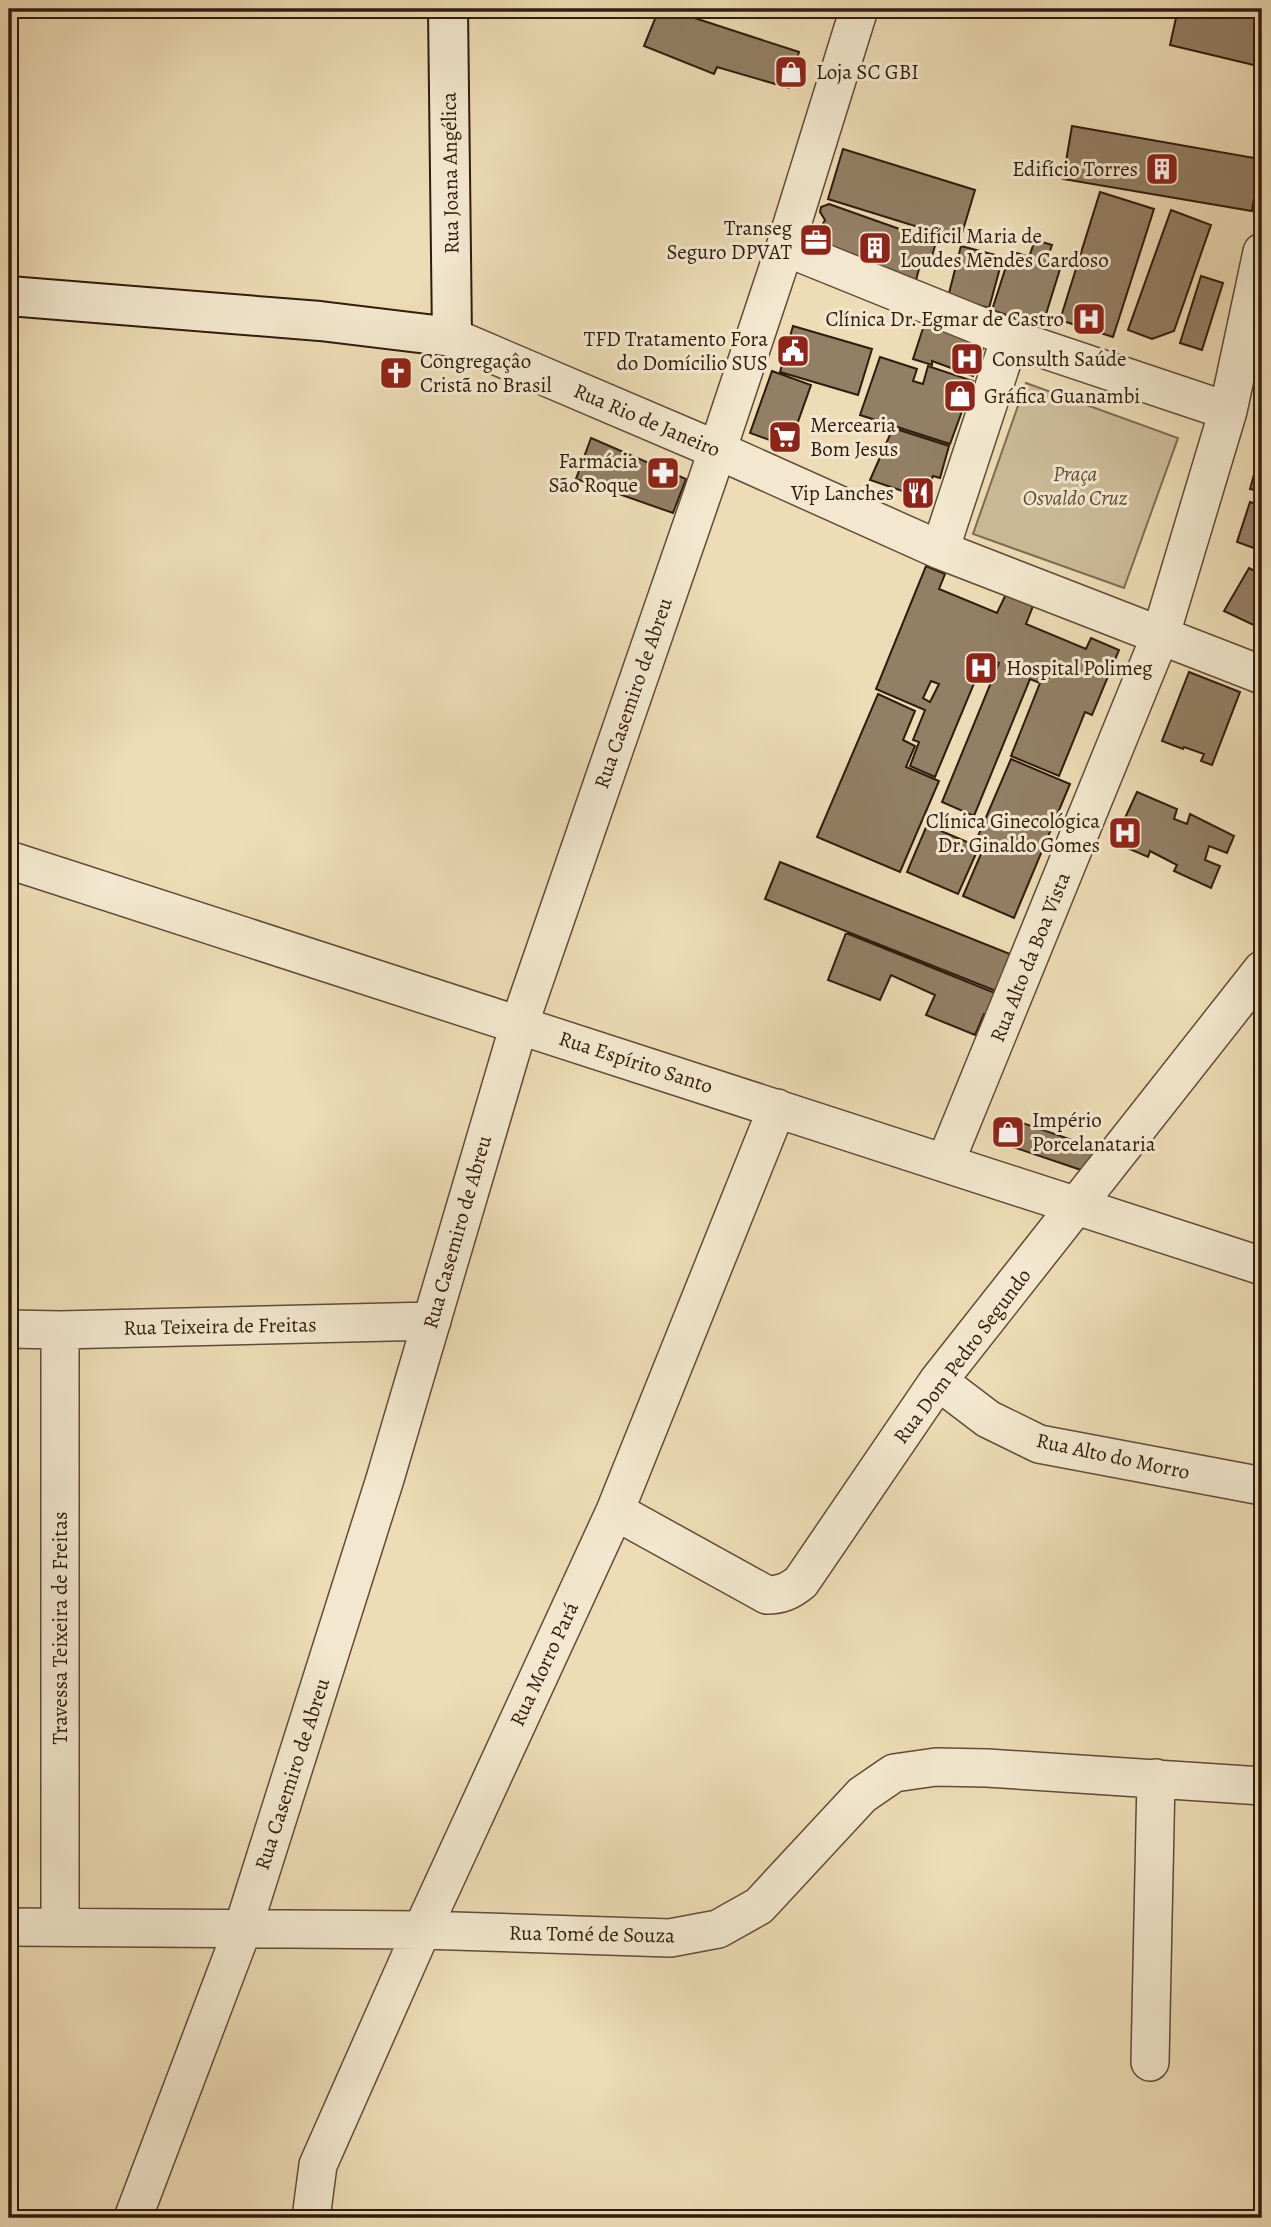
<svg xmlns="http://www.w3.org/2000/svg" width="1271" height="2227" font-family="Alegreya,serif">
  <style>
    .green { fill: #cdbb99; stroke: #806b54; stroke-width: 2 }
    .building { fill: #937f65; stroke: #321b0e; stroke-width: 2; fill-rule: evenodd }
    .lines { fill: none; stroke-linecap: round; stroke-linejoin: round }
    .minor-casing { stroke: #614b38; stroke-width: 40 }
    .secondary-casing { stroke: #321b0e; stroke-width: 42 }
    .minor { stroke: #f3e8cf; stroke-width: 37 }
    .secondary { stroke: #f3e8cf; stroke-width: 38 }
    .labels { text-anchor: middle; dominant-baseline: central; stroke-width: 6; stroke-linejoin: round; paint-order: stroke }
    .poi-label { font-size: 21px; fill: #321b0e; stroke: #f3e8cf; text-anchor: start }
    .street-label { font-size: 21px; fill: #321b0e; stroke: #f3e8cf }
    .park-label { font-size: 21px; font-style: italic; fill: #604b38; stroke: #f3e8cf }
  </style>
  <rect width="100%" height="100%" fill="#eddcb5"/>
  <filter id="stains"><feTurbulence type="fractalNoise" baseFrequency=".00286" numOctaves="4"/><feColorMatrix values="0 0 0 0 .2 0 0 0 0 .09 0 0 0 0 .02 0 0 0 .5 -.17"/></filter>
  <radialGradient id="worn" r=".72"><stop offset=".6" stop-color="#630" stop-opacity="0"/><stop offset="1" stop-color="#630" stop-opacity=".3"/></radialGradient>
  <!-- green -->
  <path class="green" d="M1026,383L1178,438L1124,588L973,534Z"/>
  <!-- building -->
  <path class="building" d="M659,9H667L799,52L789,88L717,67L714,74L644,46Z
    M1178,9L1262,10L1258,40L1262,41V67L1170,45Z
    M1072,126L1260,159L1252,211L1063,179Z
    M843,149L975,190L960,240L828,199Z
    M1100,192L1154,209L1113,337L1060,320Z
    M829,204L936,242L929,267L920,265L914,288L812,240L813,234L820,229L825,220L820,212L821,207Z
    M1171,210L1211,225L1174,331L1152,339L1128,330Z
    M1035,240L1052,245L1045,265L1060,269L1042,327L992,310L1011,251L1029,257Z
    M961,246L1003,257L989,308L948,297Z
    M1201,276L1223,283L1202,350L1180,343Z
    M925,322L985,343L973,376L932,361V365L913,359Z
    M793,326L872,349L858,395L780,372Z
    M880,357L917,369L913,381L923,384L928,366L973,381L950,444L860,415Z
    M772,371L811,385L789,447L750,433Z
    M893,428L949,446L940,478L933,476L923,498L870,480Z
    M591,438L686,479L673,513L576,479Z
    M1255,471L1262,473V492L1250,489Z
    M1250,502L1262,506V551L1237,542Z
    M926,566L945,574L939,589L997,613L1006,594L1033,606L1026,624L1086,649L1091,638L1119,650L1092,715L1085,712L1059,776L1011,756L1040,683L1030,679L974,816L942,802L999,663L985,657L935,777L910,766L919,742L913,740L925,710L876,689ZM931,681L939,684L930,702L923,698Z
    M1249,568L1262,575V629L1224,611Z
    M1189,672L1240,692L1212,765L1201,761L1204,754L1184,747L1183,749L1162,741Z
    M878,694L915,711L903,740L915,746L906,767L939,781L900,872L817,837Z
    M1011,759L1070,784L1014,918L963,896L984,847L975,843Z
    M1137,792L1177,809L1174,819L1187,824L1190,814L1234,836L1227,853L1209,846L1205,860L1220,866L1211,888L1174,871L1177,865L1150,851L1148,857L1118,844L1126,824L1125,818Z
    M927,825L979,847L958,894L907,872Z
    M780,862L1010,954L996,991L765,899Z
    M846,933L1000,995L992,1018L984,1014L975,1035L926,1015L935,995L891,975L880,1000L828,980Z
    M1011,1119L1107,1152L1090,1173L1001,1143Z"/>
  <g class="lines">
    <defs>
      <path id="minor" d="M785,247L1010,338L1228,411
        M452,337L717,450L940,550L1262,675
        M940,550L1010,338
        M9,860L1262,1266
        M945,1163L1161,634L1228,411L1262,252
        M9,1329L60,1330L432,1321
        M60,1330V1926
        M938,1381L988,1419L1039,1444L1262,1486
        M615,1511L767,1595C781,1595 790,1591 801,1582L938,1381L1262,970
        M9,1927L422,1930L670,1938L718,1929L759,1906L862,1795L894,1773L936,1767L987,1768L1262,1786
        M1150,2062L1156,1778
        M133,2218L243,1928L385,1479L519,1025L708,478L785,247L859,9
        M311,2218L318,2165L422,1930L615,1511L777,1108"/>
      <path id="secondary" d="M9,296L320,321L452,337L448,9"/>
    </defs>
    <!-- minor casing -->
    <use href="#minor" class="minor-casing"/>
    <!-- secondary casing -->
    <use href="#secondary" class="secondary-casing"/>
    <!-- minor -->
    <use href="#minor" class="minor"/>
    <!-- secondary -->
    <use href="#secondary" class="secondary"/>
  </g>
  <!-- icons -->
  <defs>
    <symbol id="shop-square" viewBox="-11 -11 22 22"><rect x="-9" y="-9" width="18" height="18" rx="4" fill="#8f2418" stroke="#f3e8cf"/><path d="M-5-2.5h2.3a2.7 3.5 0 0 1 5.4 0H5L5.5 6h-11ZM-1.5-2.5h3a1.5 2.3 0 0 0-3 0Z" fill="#fff"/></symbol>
    <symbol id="building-square" viewBox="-11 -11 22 22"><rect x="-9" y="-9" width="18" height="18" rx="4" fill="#8f2418" stroke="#f3e8cf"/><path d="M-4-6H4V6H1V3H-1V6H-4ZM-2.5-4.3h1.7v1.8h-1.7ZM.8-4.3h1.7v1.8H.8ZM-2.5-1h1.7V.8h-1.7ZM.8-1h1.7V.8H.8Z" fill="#fff"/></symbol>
    <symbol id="office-square" viewBox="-11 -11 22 22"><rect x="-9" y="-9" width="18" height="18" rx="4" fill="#8f2418" stroke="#f3e8cf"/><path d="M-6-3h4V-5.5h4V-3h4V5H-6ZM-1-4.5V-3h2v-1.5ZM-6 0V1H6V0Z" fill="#fff"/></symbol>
    <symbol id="hospital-square" viewBox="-11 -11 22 22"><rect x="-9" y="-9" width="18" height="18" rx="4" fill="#8f2418" stroke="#f3e8cf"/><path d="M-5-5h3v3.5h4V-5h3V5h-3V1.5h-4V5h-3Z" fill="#fff"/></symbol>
    <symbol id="civic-square" viewBox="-11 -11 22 22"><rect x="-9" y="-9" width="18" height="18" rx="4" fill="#8f2418" stroke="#f3e8cf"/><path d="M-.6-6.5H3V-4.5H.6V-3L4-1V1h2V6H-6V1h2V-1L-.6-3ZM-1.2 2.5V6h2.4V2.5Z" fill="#fff"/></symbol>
    <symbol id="church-square" viewBox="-11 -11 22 22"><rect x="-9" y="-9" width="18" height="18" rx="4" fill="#8f2418" stroke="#f3e8cf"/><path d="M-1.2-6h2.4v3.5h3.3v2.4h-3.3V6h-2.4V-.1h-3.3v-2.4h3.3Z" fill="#fff"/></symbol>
    <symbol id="supermarket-square" viewBox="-11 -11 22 22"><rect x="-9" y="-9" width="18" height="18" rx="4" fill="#8f2418" stroke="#f3e8cf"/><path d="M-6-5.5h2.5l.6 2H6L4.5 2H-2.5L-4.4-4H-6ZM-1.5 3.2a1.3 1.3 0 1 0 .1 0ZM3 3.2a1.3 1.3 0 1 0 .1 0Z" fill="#fff"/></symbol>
    <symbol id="pharmacy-square" viewBox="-11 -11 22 22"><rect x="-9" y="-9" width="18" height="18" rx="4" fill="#8f2418" stroke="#f3e8cf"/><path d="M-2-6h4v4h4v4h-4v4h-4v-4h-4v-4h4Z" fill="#fff"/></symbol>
    <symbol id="restaurant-square" viewBox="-11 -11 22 22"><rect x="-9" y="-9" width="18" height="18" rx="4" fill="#8f2418" stroke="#f3e8cf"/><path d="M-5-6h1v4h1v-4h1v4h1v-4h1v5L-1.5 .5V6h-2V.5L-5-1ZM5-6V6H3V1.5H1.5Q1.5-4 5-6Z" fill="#fff"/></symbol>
  </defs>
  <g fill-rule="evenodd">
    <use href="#shop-square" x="772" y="53" width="38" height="38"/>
    <use href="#building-square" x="1143" y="150" width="38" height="38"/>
    <use href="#office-square" x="797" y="221" width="38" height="38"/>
    <use href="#building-square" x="856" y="229" width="38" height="38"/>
    <use href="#hospital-square" x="1070" y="300" width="38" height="38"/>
    <use href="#civic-square" x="774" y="332" width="38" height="38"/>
    <use href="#hospital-square" x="948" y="340" width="38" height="38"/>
    <use href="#church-square" x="377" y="354" width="38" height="38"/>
    <use href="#shop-square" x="941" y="377" width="38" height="38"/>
    <use href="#supermarket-square" x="766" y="418" width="38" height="38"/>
    <use href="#pharmacy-square" x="644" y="454" width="38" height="38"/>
    <use href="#restaurant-square" x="899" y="474" width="38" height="38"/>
    <use href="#hospital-square" x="962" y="649" width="38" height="38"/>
    <use href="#hospital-square" x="1106" y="814" width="38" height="38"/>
    <use href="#shop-square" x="989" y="1113" width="38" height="38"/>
  </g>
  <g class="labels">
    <!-- poi labels -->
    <g class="poi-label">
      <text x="816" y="72">Loja SC GBI</text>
      <text x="1138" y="169" text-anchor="end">Edifício Torres</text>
      <text x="792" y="228" text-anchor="end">Transeg<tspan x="792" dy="24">Seguro DPVAT</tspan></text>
      <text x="900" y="236">Edifícil Maria de<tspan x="900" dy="24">Loudes Mendes Cardoso</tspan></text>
      <text x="1064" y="319" text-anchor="end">Clínica Dr. Egmar de Castro</text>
      <text x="768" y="339" text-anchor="end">TFD Tratamento Fora<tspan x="768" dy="24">do Domícilio SUS</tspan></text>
      <text x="992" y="359">Consulth Saúde</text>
      <text x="420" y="361">Congregaçâo<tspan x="420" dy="24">Cristã no Brasil</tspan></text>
      <text x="984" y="396">Gráfica Guanambi</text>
      <text x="810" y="425">Mercearia<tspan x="810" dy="24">Bom Jesus</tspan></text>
      <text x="638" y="461" text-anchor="end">Farmácia<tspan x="638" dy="24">São Roque</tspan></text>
      <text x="894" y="493" text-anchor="end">Vip Lanches</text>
      <text x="1006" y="668">Hospital Polimeg</text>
      <text x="1100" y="821" text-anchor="end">Clínica Ginecológica<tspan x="1100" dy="24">Dr. Ginaldo Gomes</tspan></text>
      <text x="1032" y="1120">Império<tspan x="1032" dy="24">Porcelanataria</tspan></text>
    </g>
    <!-- street labels -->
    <g class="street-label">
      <text transform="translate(450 173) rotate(-91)">Rua Joana Angélica</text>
      <text transform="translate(647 420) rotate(23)">Rua Rio de Janeiro</text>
      <text transform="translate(633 693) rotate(-71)">Rua Casemiro de Abreu</text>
      <text transform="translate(1030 957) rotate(-68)">Rua Alto da Boa Vista</text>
      <text transform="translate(636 1062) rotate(18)">Rua Espírito Santo</text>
      <text transform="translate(457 1232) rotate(-74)">Rua Casemiro de Abreu</text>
      <text transform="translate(220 1326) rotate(-1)">Rua Teixeira de Freitas</text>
      <text transform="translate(962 1356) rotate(-53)">Rua Dom Pedro Segundo</text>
      <text transform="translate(1113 1456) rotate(12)">Rua Alto do Morro</text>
      <text transform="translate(60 1628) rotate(-90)">Travessa Teixeira de Freitas</text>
      <text transform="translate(544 1664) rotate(-65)">Rua Morro Pará</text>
      <text transform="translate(292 1774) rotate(-72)">Rua Casemiro de Abreu</text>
      <text transform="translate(592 1934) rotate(1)">Rua Tomé de Souza</text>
    </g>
    <!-- park labels -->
    <g class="park-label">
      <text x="1075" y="474">Praça<tspan x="1075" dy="24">Osvaldo Cruz</tspan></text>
    </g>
  </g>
  <!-- margin -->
  <rect width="1271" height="2227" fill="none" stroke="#eddcb5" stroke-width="35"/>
  <rect x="10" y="10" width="1250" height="2206" fill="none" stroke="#321b0e" stroke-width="3.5"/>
  <rect x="18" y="18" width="1236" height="2192" fill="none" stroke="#321b0e" stroke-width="2"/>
  <rect width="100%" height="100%" filter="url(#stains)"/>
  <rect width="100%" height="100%" fill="url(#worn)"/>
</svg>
